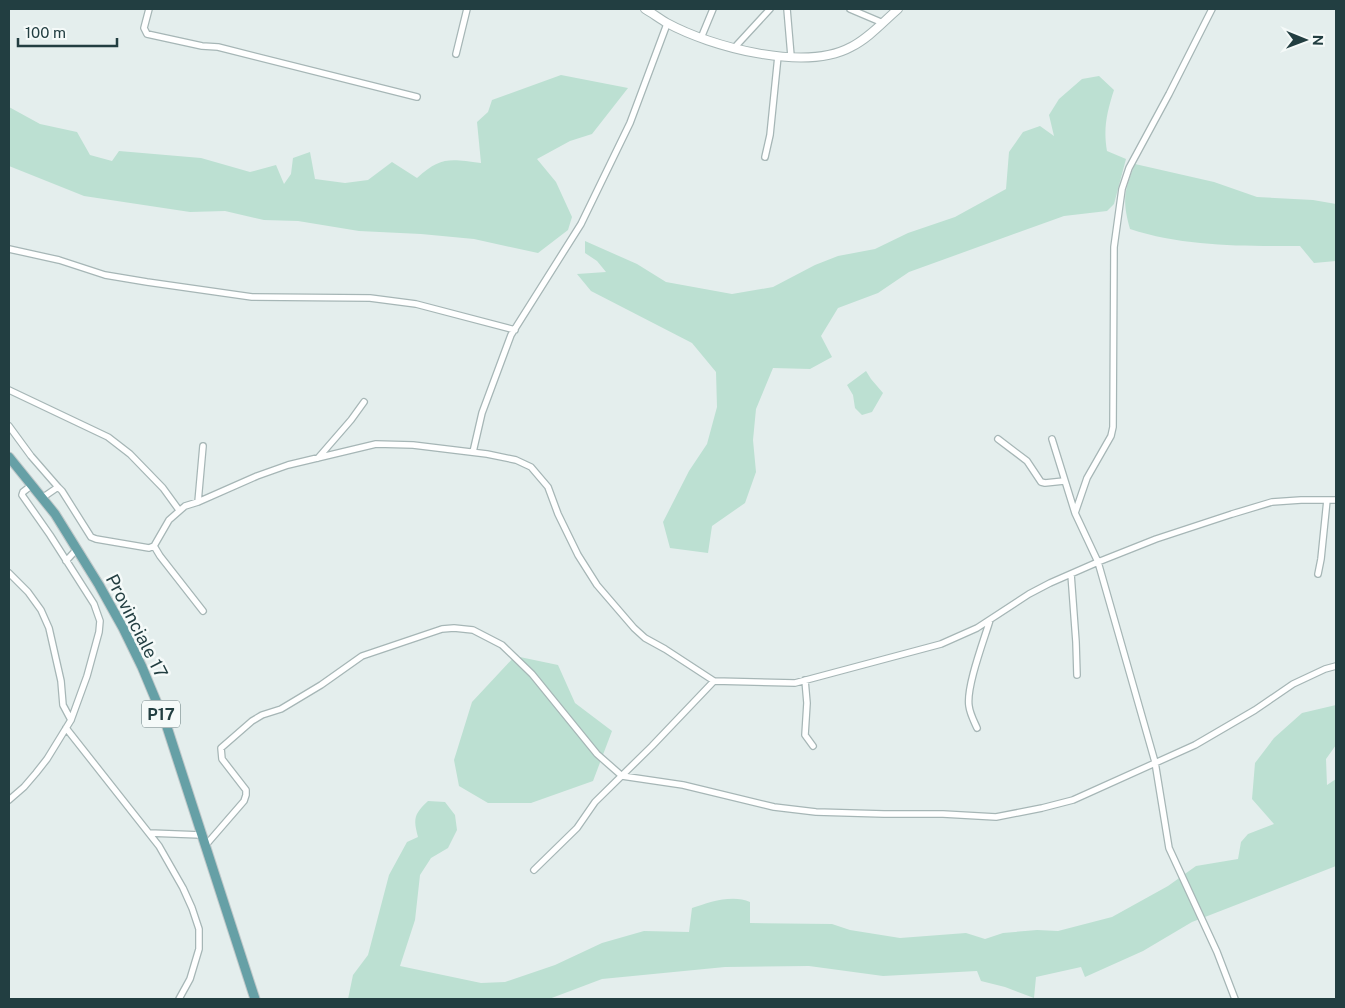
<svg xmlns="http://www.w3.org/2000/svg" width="1345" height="1008" font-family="'Public Sans',sans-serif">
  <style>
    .green { fill: #bce0d2 }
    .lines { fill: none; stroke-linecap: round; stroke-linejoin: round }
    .minor-casing { stroke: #a6b6b6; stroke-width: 8 }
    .tertiary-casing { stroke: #a6b6b6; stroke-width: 10 }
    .primary-casing { stroke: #c1c9ca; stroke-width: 11 }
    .minor { stroke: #fff; stroke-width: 5.5 }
    .tertiary { stroke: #fff; stroke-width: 8 }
    .primary { stroke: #66a0a6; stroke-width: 9 }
    .labels { text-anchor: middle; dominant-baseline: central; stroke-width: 5; stroke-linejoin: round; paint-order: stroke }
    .shield { fill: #f5faf9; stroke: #617678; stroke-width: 1 }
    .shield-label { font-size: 16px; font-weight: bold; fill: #223e41 }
    .street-label { font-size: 18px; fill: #223e41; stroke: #f5faf9 }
  </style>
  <rect width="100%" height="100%" fill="#e4eeed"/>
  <!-- green -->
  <path class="green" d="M561,75L628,88L592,134L570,141L537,159L556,182L572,217L568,230L538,253L474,239L421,234L359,231L298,221L264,220L225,211L190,212L84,196L9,166V107L40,124L77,132L90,155L112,161L119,151L201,158L250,172L276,165L284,184L291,174L293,158L310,152L315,179L345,183L368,180L392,162L417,178C441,156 450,159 481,163L477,122L488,112L492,100Z
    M1099,76L1114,90C1107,112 1103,128 1107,151L1126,159L1114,204L1107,211L1064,216L909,272L878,293L838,308L821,336L832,357L810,369L773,368L756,409L753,440L756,472L745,503L712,526L708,553L670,548L663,522L689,471L707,444L717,407L716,372L692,343L591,291L577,274L606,272L597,261L585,253V241L637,264L666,282L732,294L773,287L815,265L838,256L875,249L908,233L955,217L1006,189L1009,152L1023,132L1040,126L1054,136L1049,115L1059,99L1082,79Z
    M1135,164L1214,182L1257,197L1313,200L1336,204V261L1314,263L1300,246C1243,246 1185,247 1130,229C1122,200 1124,191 1135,164Z
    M866,371L871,379L883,393L872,412L862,415L855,408L853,395L847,385Z
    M515,656L558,665L575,703L612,731L593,781L531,803H488L459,786L454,760L472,702Z
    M1336,705V745L1326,759L1327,785L1336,779V866L1192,922L1143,951L1085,977L1081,967L1036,977L1034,998L1005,987L981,981L977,971L883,976L809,966L725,967L602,979L549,999H348L353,975L368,955L389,875L407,842L418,837C413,819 414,814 428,801L445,802L455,815L457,830L448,848L431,858L420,875L415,920L400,966L481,983L505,982L555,965L602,943L644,931L689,932L692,908C709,902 733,894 750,902V923L832,924L850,930L900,938L966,933L985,939L1003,933L1037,930L1058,931L1112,917L1168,886L1196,866L1238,859L1241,842L1248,834L1274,824L1252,799L1255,763L1274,738L1302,713Z"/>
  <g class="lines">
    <defs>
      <path id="minor" d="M149,9L144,28L147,34L202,46L218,47L417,97
        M787,9L791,56
        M850,9L883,23
        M1212,9L1169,94L1129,168L1122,189L1114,247L1113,427L1111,436L1087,478L1075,513L1098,562L1155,762L1169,848L1217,952L1235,999
        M701,38L713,9
        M735,47L770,9
        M456,54L467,9
        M765,157L770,135L778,56
        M9,249L59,260L105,275L147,282L252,297L370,298L416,304L515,330
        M9,390L108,437L130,454L163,488L179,510
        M9,426L31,456L58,487
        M998,439L1027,461L1041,482L1045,483L1064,481
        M1052,439L1075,513
        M473,452L482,413L511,335L581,224L630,123L667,24
        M318,458L351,420L364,402
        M42,498L58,487L62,491L91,537L96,539L149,548L154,546L169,520L185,506L198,502L257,476L288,465L376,444L413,445L487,454L516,460L531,467L548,487L558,514L578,555L597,585L634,628L645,638L665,649L714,681L795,683L941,644L977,628L1029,594L1050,583L1098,562L1156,539L1232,514L1272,502L1301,500H1336
        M198,502L203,446
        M154,546L160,556L203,611
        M66,561L77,549
        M9,573L28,592L41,610L49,628L61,681L63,705L71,720
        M1071,574L1076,642L1077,675
        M1318,574L1321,559L1327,500
        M805,680L807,703L805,735L813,746
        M66,728L159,846L183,888L192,908L199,929V949L190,979L179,999
        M977,728C974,721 970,714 969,706C966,687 984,640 990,620
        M9,800L24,787L36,773L47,759L71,720L87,676L99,632L100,621L94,604L50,535L22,495L23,492L32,485
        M149,833L201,835
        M205,846L244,801L246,795V790L222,759L221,748L252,721L262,715L281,709L321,685L362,656L442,629L454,628L473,630L502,645L532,674L597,754L622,776L683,785L774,807L816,812L884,814H943L996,817L1042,808L1073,800L1195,745L1255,710L1293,684L1325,669L1336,666
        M534,870L577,828L595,802L652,746L714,681"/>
      <path id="tertiary" d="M645,9C652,13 660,19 667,23C711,47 805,72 851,47C869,38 883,22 898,9"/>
      <path id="primary" d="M9,457L55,514L99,585L123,628L142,667L167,727L255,999"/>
    </defs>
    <!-- minor casing -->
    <use href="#minor" class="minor-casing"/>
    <!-- tertiary casing -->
    <use href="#tertiary" class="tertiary-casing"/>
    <!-- primary casing -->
    <use href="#primary" class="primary-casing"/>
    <!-- minor -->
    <use href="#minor" class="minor"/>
    <!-- tertiary -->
    <use href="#tertiary" class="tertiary"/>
    <!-- primary -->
    <use href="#primary" class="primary"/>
  </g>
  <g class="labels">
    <!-- shield labels -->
    <rect class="shield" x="142" y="700.5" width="38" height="27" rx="4"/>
    <g class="shield-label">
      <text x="161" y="714">P17</text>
    </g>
    <!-- street labels -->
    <g class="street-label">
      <text transform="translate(137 626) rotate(63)">Provinciale 17</text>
    </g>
  </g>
  <!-- border -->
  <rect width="1345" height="1008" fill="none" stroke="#223e41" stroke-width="20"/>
  <!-- north arrow -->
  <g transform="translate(1305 40) rotate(91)" stroke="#f5faf9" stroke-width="4" paint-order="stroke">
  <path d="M0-4L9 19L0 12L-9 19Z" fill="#223e41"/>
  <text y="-8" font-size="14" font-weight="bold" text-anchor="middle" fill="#223e41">N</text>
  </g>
  <!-- scale -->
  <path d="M18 38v8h99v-8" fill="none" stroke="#223e41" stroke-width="2.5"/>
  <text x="25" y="38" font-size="15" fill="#223e41" stroke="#f5faf9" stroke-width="4" paint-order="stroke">100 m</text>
</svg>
